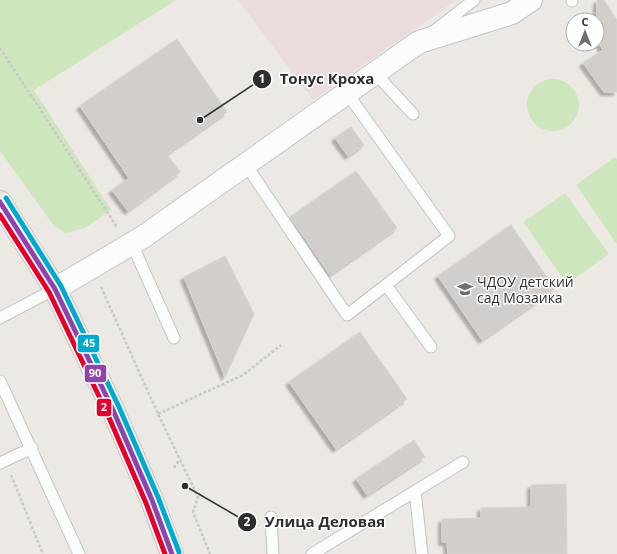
<svg xmlns="http://www.w3.org/2000/svg" width="617" height="554" font-family="'Open Sans',sans-serif">
  <style>
    .medical { fill: #e9dcdb }
    .green { fill: #cee6be }
    .building { fill: #d1cecb; stroke: #d7d4d0; filter: url(#shadow) }
    .lines { fill: none; stroke-linecap: round; stroke-linejoin: round }
    .lane-casing { stroke: #c5c4c5; stroke-width: 13 }
    .street-casing { stroke: #c5c4c5; stroke-width: 24 }
    .primary-casing { stroke: #c6c5c4; stroke-width: 24 }
    .path { stroke: #c9c9c8; stroke-width: 2.5; stroke-dasharray: 3 2; stroke-linecap: butt }
    .lane { stroke: #fcfcfb; stroke-width: 11 }
    .street { stroke: #fcfcfb; stroke-width: 22 }
    .primary { stroke: #e8e4d6; stroke-width: 22 }
    .bus-1-casing { stroke: #fff; stroke-width: 8 }
    .bus-2-casing { stroke: #fff; stroke-width: 8 }
    .bus-3-casing { stroke: #fff; stroke-width: 8 }
    .bus-1 { stroke: #8e44ad; stroke-width: 5 }
    .bus-2 { stroke: #e4002b; stroke-width: 5 }
    .bus-3 { stroke: #00a9ce; stroke-width: 5 }
    .labels { text-anchor: middle; dominant-baseline: central; stroke-width: 3; stroke-linejoin: round; paint-order: stroke }
    .poi-label { font-size: 14px; fill: #2e2e2e; stroke: #fff; text-anchor: start }
    .leader { fill: none; stroke: #2e2e2e; stroke-width: 1.5 }
    .callout-dot { fill: #2e2e2e; stroke: #fff; stroke-width: 1.5 }
    .mark-label { font-size: 12px; text-anchor: middle; font-weight: bold; fill: #fff }
    .callout-label { font-size: 15px; text-anchor: middle; font-weight: bold; fill: #2e2e2e; stroke: #fff; stroke-width: 3; stroke-linejoin: round; paint-order: stroke }
    .line-badge { stroke: #fff; stroke-width: 1.5 }
    .badge-label { font-size: 11px; text-anchor: middle; font-weight: bold; fill: #fff }
  </style>
  <defs>
    <filter id="shadow"><feDropShadow dx="-3.5" dy="3.5" stdDeviation="1" flood-color="#0004"/></filter>
  </defs>
  <rect width="100%" height="100%" fill="#ece8e4"/>
  <!-- medical -->
  <path class="medical" d="M238,0H457L313,100Z"/>
  <!-- green -->
  <path class="green" d="M0,0H176L34,90L111,210L85,228L66,233L54,226L0,151Z
    M527 105a26 26 0 1 1 52 0a26 26 0 1 1-52 0Z
    M615,157L617,159V244L576,185Z
    M565,193L609,254L567,284L523,222Z"/>
  <!-- building -->
  <path class="building" d="M597,0H604L617,20V92H604L583,63L603,50L597,40Z
    M177,39L227,112L167,154L180,172L128,211L112,190L129,178L80,106Z
    M351,127L364,145L348,156L335,138Z
    M356,171L397,228L330,275L290,217Z
    M511,225L555,289L482,340L438,276Z
    M225,256L254,314L225,377L184,277Z
    M360,332L407,399L336,449L289,382Z
    M414,440L425,457L367,495L356,479Z
    M566,484L567,554H448L447,542H442V519L481,518V508L531,507V485Z"/>
  <g class="lines">
    <defs>
      <path id="lane" d="M572,0V1
        M434,31L474,0
        M375,73L413,114
        M347,93L449,236L386,285L431,347
        M246,165L347,315L386,285
        M132,244L174,338
        M0,318L55,289
        M0,381L79,554
        M0,463L32,448
        M415,491L422,554
        M271,517L273,554
        M312,554L463,462"/>
      <path id="street" d="M55,289L143,237L419,42L512,13L531,0"/>
      <path id="primary" d="M0,202L55,289L113,410L152,500L172,554"/>
    </defs>
    <!-- lane casing -->
    <use href="#lane" class="lane-casing"/>
    <!-- street casing -->
    <use href="#street" class="street-casing"/>
    <!-- primary casing -->
    <use href="#primary" class="primary-casing"/>
    <!-- path -->
    <path class="path" d="M0,48L117,227
      M101,287L158,414L198,497L193,512L210,554
      M158,414L243,375L281,345
      M174,468L179,460
      M11,475L43,554"/>
    <!-- lane -->
    <use href="#lane" class="lane"/>
    <!-- street -->
    <use href="#street" class="street"/>
    <!-- primary -->
    <use href="#primary" class="primary"/>
    <defs>
      <path id="bus-1" d="M0,202L55,289L113,410L152,500L172,554"/>
      <path id="bus-2" d="M0,215L49,292L107,413L146,503L165,554"/>
      <path id="bus-3" d="M6,198L61,286L119,407L158,497L179,552"/>
    </defs>
    <!-- bus-1 casing -->
    <use href="#bus-1" class="bus-1-casing"/>
    <!-- bus-2 casing -->
    <use href="#bus-2" class="bus-2-casing"/>
    <!-- bus-3 casing -->
    <use href="#bus-3" class="bus-3-casing"/>
    <!-- bus-1 -->
    <use href="#bus-1" class="bus-1"/>
    <!-- bus-2 -->
    <use href="#bus-2" class="bus-2"/>
    <!-- bus-3 -->
    <use href="#bus-3" class="bus-3"/>
  </g>
  <!-- icons -->
  <defs>
    <symbol id="school-bare" viewBox="-9 -9 18 18"><path d="M0-5L7-2L0 1L-7-2ZM-4 1L0 2.5L4 1V4Q0 6-4 4Z" fill="#706f6e" stroke="#fff" stroke-width="2.5" paint-order="stroke"/></symbol>
  </defs>
  <g fill-rule="evenodd">
    <use href="#school-bare" x="454" y="278" width="22" height="22"/>
  </g>
  <g class="labels">
    <!-- poi labels -->
    <g class="poi-label">
      <text x="477" y="281">ЧДОУ детский<tspan x="477" dy="16">сад Мозаика</tspan></text>
    </g>
  </g>
  <!-- callouts -->
  <path class="leader" d="M200 120L262 79M185 486L247 522"/>
  <g class="callout-dot">
    <circle cx="200" cy="120" r="4"/>
    <circle cx="185" cy="486" r="4"/>
    <circle cx="262" cy="79" r="10"/>
    <circle cx="247" cy="522" r="10"/>
  </g>
  <g class="mark-label">
    <text x="262" y="83">1</text>
    <text x="247" y="526">2</text>
  </g>
  <g class="callout-label">
    <text x="327" y="84">Тонус Кроха</text>
    <text x="325" y="527">Улица Деловая</text>
  </g>
  <g class="line-badge">
    <rect x="77" y="334" width="23" height="19" rx="4" fill="#00a9ce"/>
    <rect x="84" y="364" width="23" height="19" rx="4" fill="#8e44ad"/>
    <rect x="96" y="398" width="16" height="19" rx="4" fill="#e4002b"/>
  </g>
  <g class="badge-label">
    <text x="89" y="347">45</text>
    <text x="95" y="377">90</text>
    <text x="104" y="411">2</text>
  </g>
  <!-- north arrow -->
  <g transform="translate(585 32)"><circle r="19" fill="#ffffff" stroke="#ababab"/>
  <path d="M0-3L7 15L0 10L-7 15Z" fill="#706f6e"/>
  <text y="-6" font-size="11" font-weight="bold" text-anchor="middle" fill="#2e2e2e">С</text>
  </g>
</svg>
